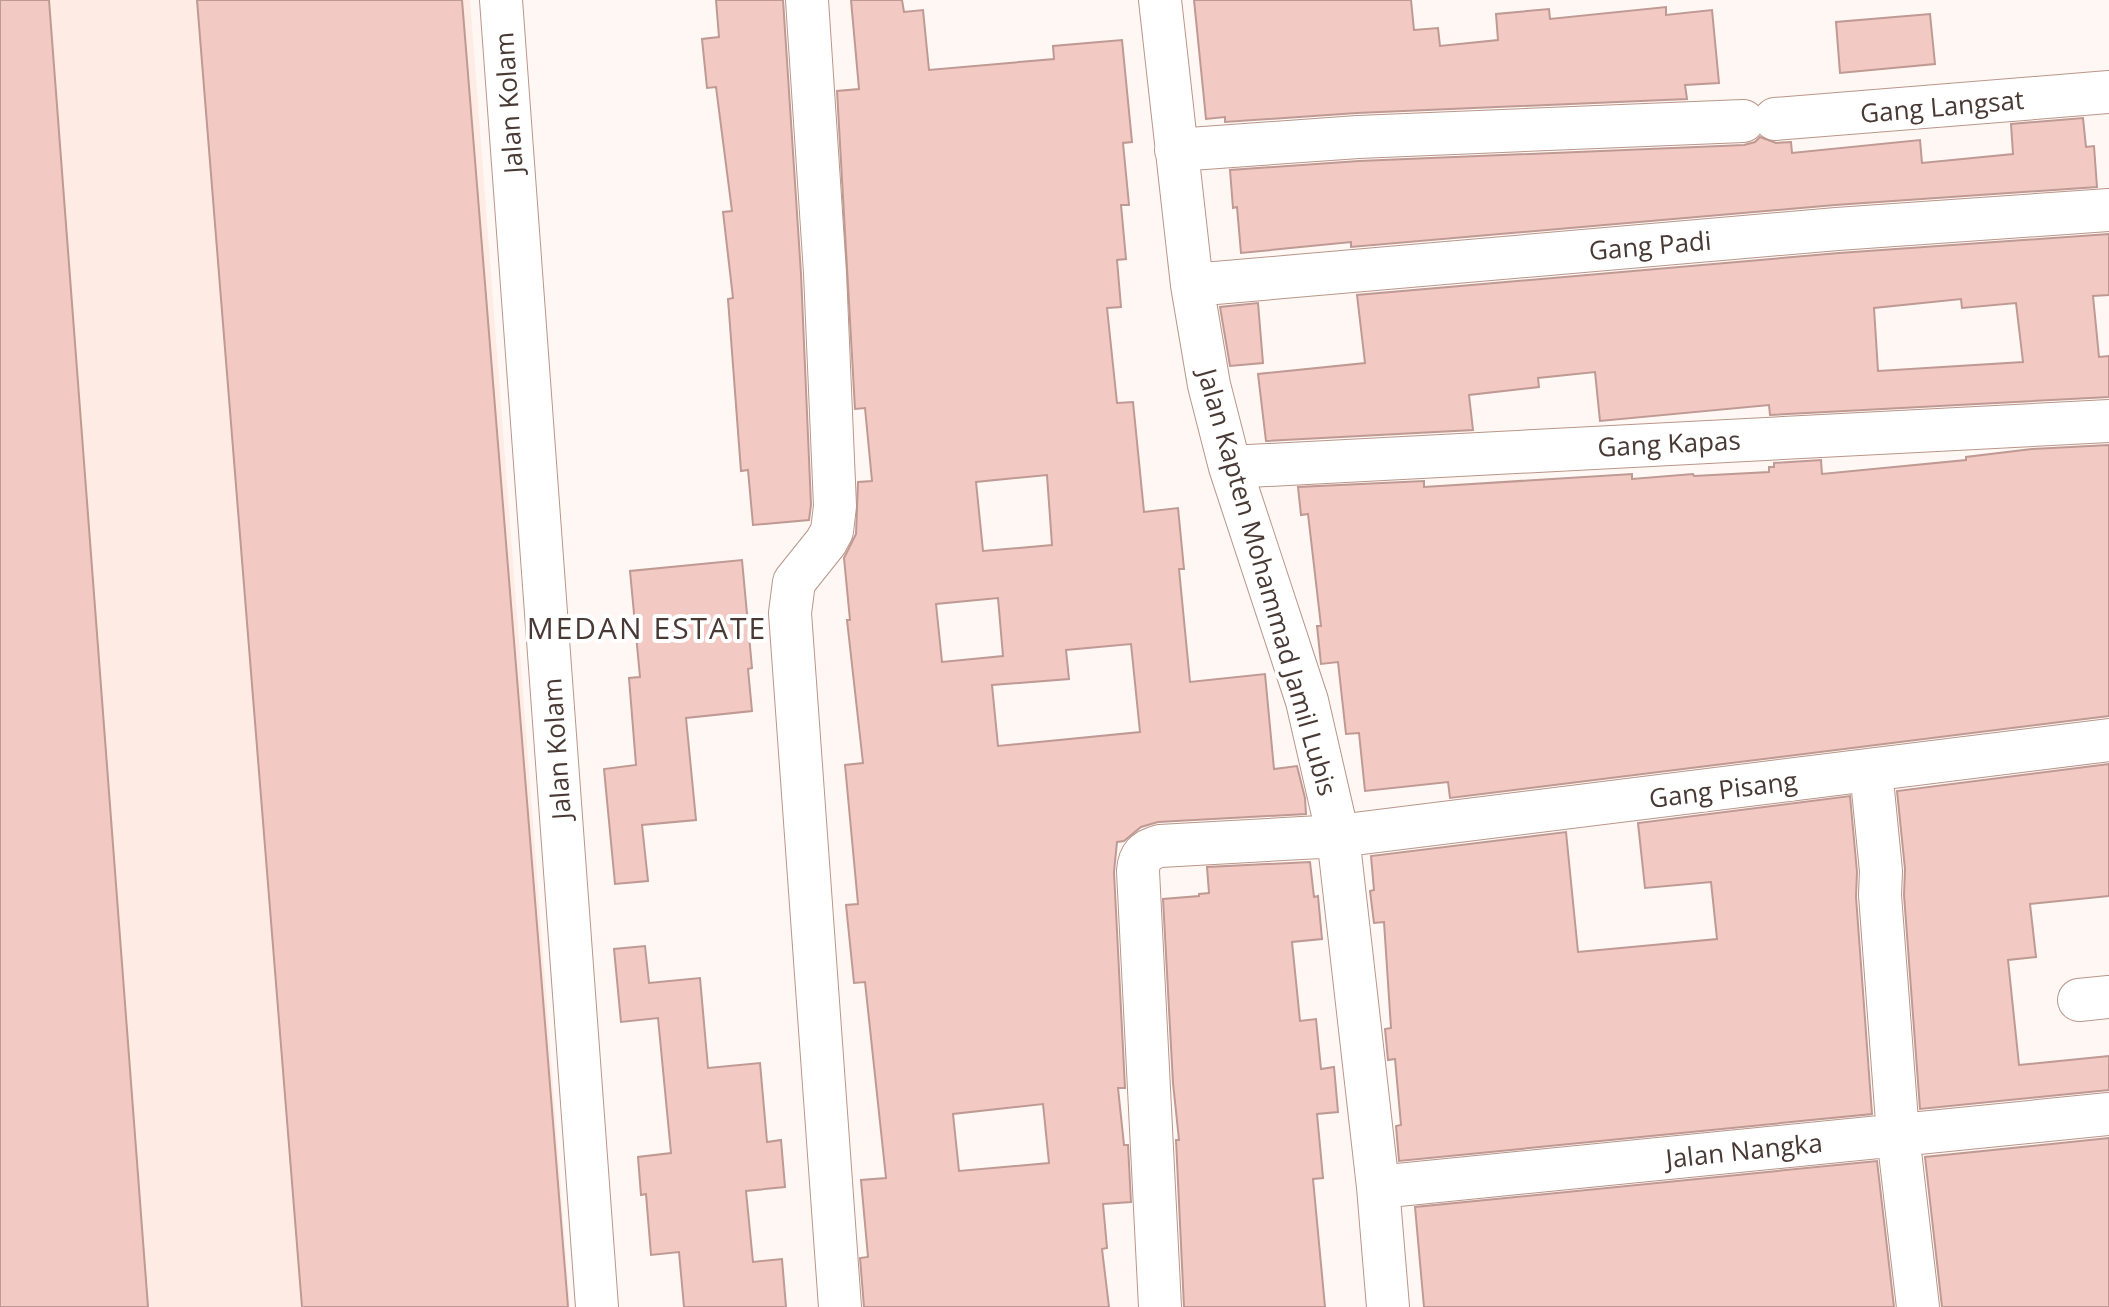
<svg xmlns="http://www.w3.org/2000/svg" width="2109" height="1307" font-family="'Open Sans',sans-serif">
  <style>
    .built { fill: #feebe4 }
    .building { fill: #f2cac3; stroke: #bf9993; stroke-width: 2; fill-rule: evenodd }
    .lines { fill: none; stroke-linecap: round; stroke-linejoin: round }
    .minor-casing { stroke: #b99689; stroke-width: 44 }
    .minor { stroke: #fff; stroke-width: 42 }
    .labels { text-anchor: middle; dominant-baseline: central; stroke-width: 8; stroke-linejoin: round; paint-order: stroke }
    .street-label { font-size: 26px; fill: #483934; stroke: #fff }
    .quarter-label { font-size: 30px; letter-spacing: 2px; fill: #483934; stroke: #fff }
  </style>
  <rect width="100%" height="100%" fill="#fff7f4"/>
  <!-- built -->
  <path class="built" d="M0,0H470L570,1307H0Z"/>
  <!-- building -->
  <path class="building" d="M0,0H49L148,1307H0Z
    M197,0H462L568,1307H302Z
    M716,0H783L801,274L811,505L809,520L753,525L748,470L741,471L728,299L733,298L723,212L732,211L716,87L707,88L702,39L719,37Z
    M851,0H902L904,12L923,10L929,70L1054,59L1053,46L1122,40L1132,142L1123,143L1129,205H1121L1126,259L1117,260L1121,307L1107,308L1117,403L1133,402L1144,512L1178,508L1184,569H1179L1190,682L1265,674L1274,769L1297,766L1305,798L1306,814L1158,822L1141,827L1124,841L1117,842L1114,872L1125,1088H1118L1124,1145H1128L1131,1202L1103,1204L1107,1248L1102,1249L1109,1307H864L860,1258L868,1257L861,1180L886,1178L865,982L854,983L846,905L858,904L845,765L863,763L847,620H850L844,558L856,534L858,482L872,481L865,408L855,409L837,91L859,89ZM1047,475L1052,545L983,551L976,482ZM998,598L1003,656L942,662L936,604ZM1131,644L1140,732L998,746L992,685L1069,679L1066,650ZM1043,1104L1049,1163L959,1171L953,1114Z
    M1194,0H1411L1414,30L1438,28L1440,46L1498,40L1496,14L1549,9L1550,19L1666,7V15L1712,10L1719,83L1685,85L1687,99L1357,113L1225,122V117L1206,119Z
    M1930,14L1935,64L1840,73L1836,22Z
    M2083,118L2086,147L2094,146L2097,187L1835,205L1351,247V242L1241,253L1237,207L1233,208L1230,170L1359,161L1744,145L1755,142L1760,137L1776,143L1791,142L1792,153L1920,140L1922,163L2013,154L2011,124Z
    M2109,234V295L2093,296L2099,357L2109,356V397L1770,415L1769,405L1600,421L1595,372L1538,378L1539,387L1469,395L1473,430L1266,441L1258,374L1365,363L1357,295L1839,253ZM1961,299L1962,308L2016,303L2023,362L1878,371L1874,308Z
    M1258,303L1263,363L1230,366L1220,307Z
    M2109,445V716L1450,798L1448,782L1365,791L1359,733L1346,734L1338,662L1321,664L1317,626H1321L1308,514L1301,515L1298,487L1424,481V487L1632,474V479L1693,474L1694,476L1769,472V467H1774V463L1821,460L1822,474L1966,460V457L2032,449Z
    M742,560L752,668L748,669L752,711L686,718L696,820L642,825L648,881L615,884L604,769L636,765L629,678L640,677L630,571Z
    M2109,764V896L2030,904L2036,957L2008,960L2019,1065L2109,1056V1090L1920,1109L1904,895L1905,869L1897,791Z
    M1850,796L1857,872L1856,897L1872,1114L1399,1161L1396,1126L1401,1125L1395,1059L1388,1060L1385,1029L1391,1028L1384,922L1374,923L1370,891L1374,890L1371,856L1566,832L1578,952L1717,939L1711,882L1645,888L1638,823Z
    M1310,862L1314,897L1318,896L1322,939L1292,942L1300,1021L1316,1019L1321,1069L1334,1067L1338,1112L1317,1114L1323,1178L1313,1179L1325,1307H1184L1176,1140H1179L1173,1083L1163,899L1199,896V894L1209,893L1207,867Z
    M645,946L649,983L700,978L708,1068L760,1063L767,1142L781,1140L785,1187L746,1191L753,1262L782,1259L786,1307H684L679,1252L651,1255L646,1194L641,1195L638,1157L671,1153L658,1018L621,1022L614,949Z
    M2109,1138V1307H1942L1925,1157Z
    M1877,1161L1894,1307H1424L1415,1207Z"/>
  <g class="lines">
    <defs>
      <path id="minor" d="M501,0L597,1307
        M807,0L825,273L835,506L832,531L826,542L794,582L790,613L840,1307
        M1160,0L1192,285L1209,385L1230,467L1307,701L1338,836L1378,1187L1388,1307
        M1775,119L2109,92
        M1176,150L1358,137L1743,121
        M1192,285L1837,229L2109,210
        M1230,467L2109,421
        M1871,770L1881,871L1880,895L1898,1135L1918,1307
        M2079,1000L2109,997
        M1378,1187L2109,1114
        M1160,1307L1138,871C1139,856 1145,850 1160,846L1338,836L2109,740"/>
    </defs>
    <!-- minor casing -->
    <use href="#minor" class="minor-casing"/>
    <!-- minor -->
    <use href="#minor" class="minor"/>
  </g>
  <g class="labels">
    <!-- street labels -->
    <g class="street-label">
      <text transform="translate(508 103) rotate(-94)">Jalan Kolam</text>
      <text transform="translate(1942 106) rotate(-5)">Gang Langsat</text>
      <text transform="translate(1650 245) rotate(-5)">Gang Padi</text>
      <text transform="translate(1669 443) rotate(-3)">Gang Kapas</text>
      <text transform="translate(1268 582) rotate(74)">Jalan Kapten Mohammad Jamil Lubis</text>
      <text transform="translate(556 749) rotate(-94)">Jalan Kolam</text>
      <text transform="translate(1723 789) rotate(-7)">Gang Pisang</text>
      <text transform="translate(1744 1150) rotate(-6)">Jalan Nangka</text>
    </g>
    <!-- quarter labels -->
    <g class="quarter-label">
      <text x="647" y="627">MEDAN ESTATE</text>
    </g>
  </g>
</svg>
